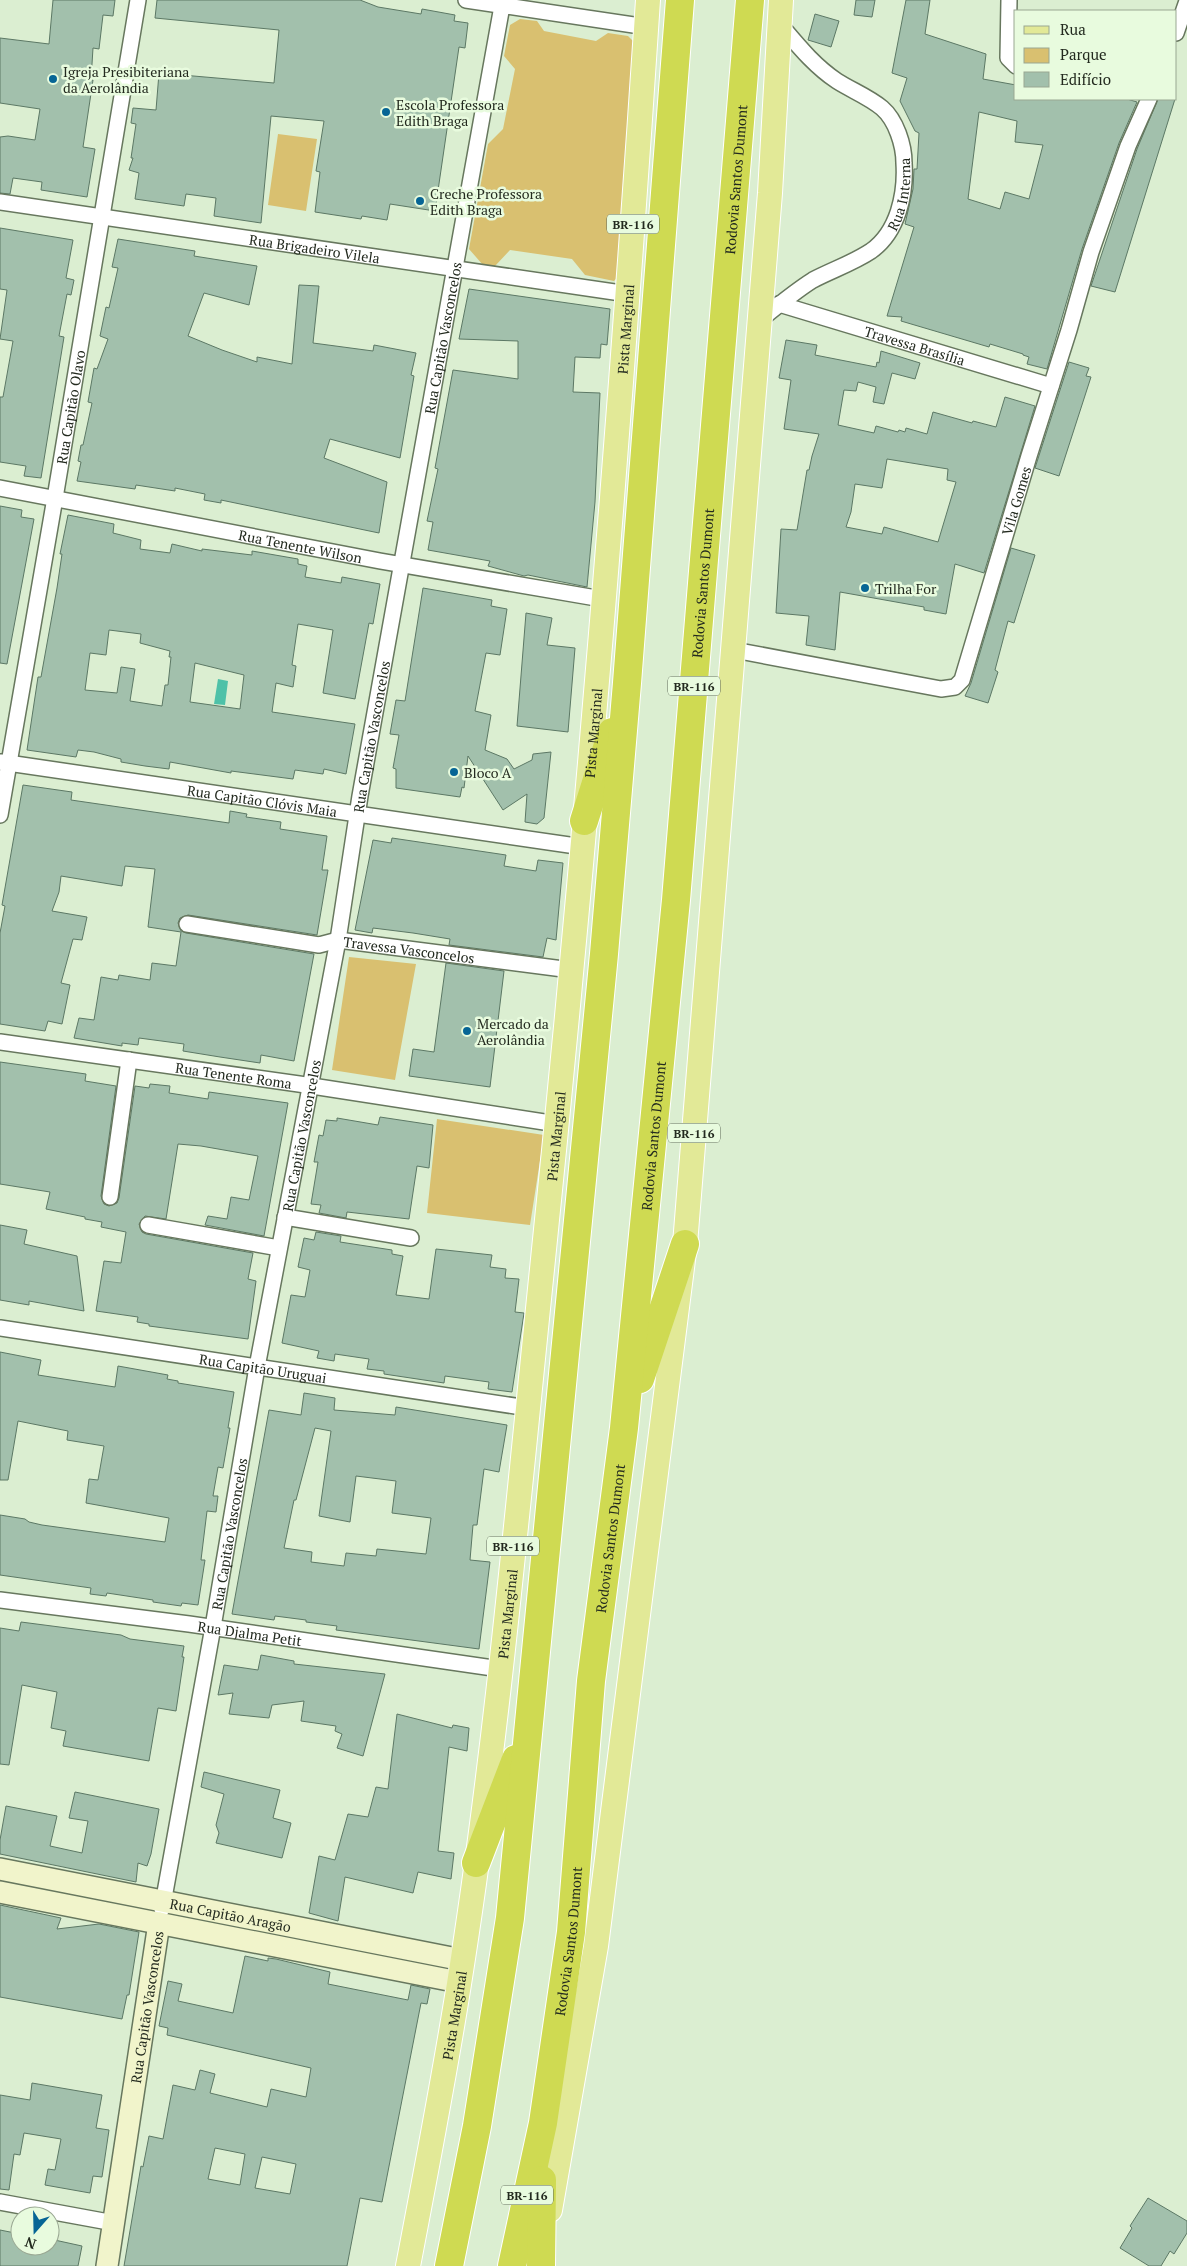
<svg xmlns="http://www.w3.org/2000/svg" width="1187" height="2266" font-family="'PT Serif',serif">
  <style>
    .green { fill: #d9c070 }
    .water { fill: #4ec1a8 }
    .building { fill: #a2c0ac; stroke: #5c7865; fill-rule: evenodd }
    .lines { fill: none; stroke-linecap: round; stroke-linejoin: round }
    .street-casing { stroke: #67775e; stroke-width: 18 }
    .secondary-casing { stroke: #67775e; stroke-width: 24 }
    .primary-casing { stroke: #fff; stroke-width: 26 }
    .highway-casing { stroke: #fff; stroke-width: 30 }
    .street { stroke: #fff; stroke-width: 15 }
    .secondary { stroke: #f1f4cb; stroke-width: 21 }
    .primary { stroke: #e2e997; stroke-width: 24 }
    .highway { stroke: #cfda52; stroke-width: 28 }
    .poi-dot { fill: #066595; stroke: #e8fbde; stroke-width: 2 }
    .labels { text-anchor: middle; dominant-baseline: central; stroke-width: 5; stroke-linejoin: round; paint-order: stroke }
    .shield { fill: #e8fbde; stroke: #5e6958; stroke-width: 1 }
    .shield-label { font-size: 12px; font-weight: bold; fill: #232a1f }
    .poi-label { font-size: 14px; fill: #232a1f; stroke: #e8fbde; text-anchor: start }
    .street-label { font-size: 14px; fill: #232a1f; stroke: #e8fbde }
  </style>
  <rect width="100%" height="100%" fill="#dbeed1"/>
  <!-- green -->
  <path class="green" d="M520,19L537,21L544,31L596,41L608,33L628,36L636,44L621,273L614,281L585,275L572,259L510,250L495,266L483,265L469,249L488,144L503,129L515,69L504,56L510,25Z
    M278,134L317,139L306,211L268,205Z
    M349,957L416,964L395,1080L332,1070Z
    M437,1119L544,1135L530,1225L427,1213Z"/>
  <!-- water -->
  <path class="water" d="M218,679L228,681L225,705L214,704Z"/>
  <!-- building -->
  <path class="building" d="M53,0H115L113,16L103,15L99,49L93,48L91,80H93L83,147L95,149L87,197L41,190L42,182L13,178L10,194L0,193V137L8,136L35,140L40,109L0,103V38L49,44Z
    M157,0H360L378,7L421,14L422,9L455,15L454,21L468,23L465,48L459,47L435,211L390,204L387,220L362,216L361,219L315,212L320,172L316,171L324,121L271,116L261,223L214,216L216,198L186,194L184,206L135,199L139,173L129,170L133,158H131L136,124L131,123L133,108L156,110L159,73L274,83L279,30L155,18Z
    M856,0H875L872,17L854,15Z
    M906,0H930L925,34L986,54L983,79L1016,85V99H1127L1137,102L1119,143L1082,249L1047,369L1027,364L1029,357L1023,355V354L990,344L989,347L901,321L902,317L887,316L914,227L905,224L913,189L914,169H917L919,133L915,131L900,101L907,78L892,73ZM979,112L1017,121L1015,142L1043,145L1029,199L1005,192L1000,209L968,199Z
    M815,14L839,21L831,47L808,40Z
    M1158,99H1175L1115,292L1091,286L1137,149Z
    M0,228L73,240L66,278L74,280L71,295L67,294L59,336L64,337L41,478L24,476L26,466L0,462V397H3L13,341L0,339L7,290L0,289Z
    M118,239L195,251L194,256L257,266L249,305L204,293L188,336L222,350L257,362V357L292,364L299,285L319,286L313,343L373,351L374,345L416,353L411,375L414,376L400,458L330,439L324,458L387,482L379,533L221,500V503L204,500L205,494L175,488V491L136,485L135,489L77,481L81,462L78,461L81,445H83L92,403L88,402L94,368L97,369L108,339L100,336L106,307L109,308L118,268L112,267Z
    M469,289L610,309L607,345L601,344L600,358L575,357L573,392L600,393L595,502L587,587L528,575L524,576L488,566L490,561L428,550L433,522L427,521L438,469L435,468L453,370L518,379V341L459,339Z
    M786,340L817,345L815,355L876,367L877,362L879,363L881,351L920,363L915,379L892,373L884,404L873,402L876,387L858,382L856,391L844,390L838,425L874,433L876,426L898,432L899,430L905,432L906,428L927,434L933,412L972,423L973,421L996,427L1005,397L1035,406L984,573L955,564L946,614L924,610V607L840,592L835,650L806,645L809,616L776,613L781,529L797,530L807,470H809L812,456L819,434L784,429L791,380L779,378ZM887,459L948,469L947,480L956,482L938,542L884,527L882,534L846,527L851,512L855,484L882,488Z
    M1069,362L1089,368L1086,376L1091,377L1059,476L1035,468Z
    M0,506L22,510L21,517L34,519L7,664L0,663Z
    M68,515L114,524L113,533L141,540L140,549L170,553L172,544L202,551V549L252,555V551L298,559V564L307,566L305,577L341,583L342,577L380,584L373,624L369,623L355,699L323,693L333,630L298,624L292,665L296,666L293,687L276,683L272,712L355,724L346,774L324,769L323,774L295,770L293,779L231,771V773L170,762L169,769L145,766L121,762V759L94,752L78,750L76,757L27,750L38,677H41L57,588L62,554H60ZM109,630L141,634L140,643L170,651L169,657H171L168,685H165L162,706L130,701L135,669L121,667L117,693L85,690L90,653L106,655ZM195,663L244,675L240,709L190,702Z
    M1011,548L1035,555L1014,623L1008,621L995,670L998,672L988,703L965,696L971,683Z
    M423,588L492,600L491,606L507,609L500,655L486,653L475,711L491,715L485,750L507,759L514,769L532,760L533,754L551,752L544,818L537,824L525,822L527,794L503,810L468,756L464,788L462,787L460,797L396,788V769L393,768L399,735L390,734L396,700L405,701Z
    M526,613L552,618L547,645L575,648L568,732L517,726Z
    M23,785L72,792L71,800L229,823L230,811L247,814L246,817L281,822L280,829L327,836L322,870H328L317,935L188,915L180,918L178,923L181,931L186,933L314,954L294,1061L261,1055L260,1063L220,1057L183,1051L184,1044L139,1038L138,1045L122,1043V1046L74,1038L79,1018L94,1020L101,977L118,980L119,975L150,980L152,963L176,966L181,932L148,927L155,869L125,866L122,886L61,876L59,892L52,911L87,917L82,940L73,939L61,983L70,985L62,1024L48,1021L45,1031L0,1024V933L5,906L2,905Z
    M392,838L506,855L504,866L536,871L538,860L563,863L556,940L547,938L543,957L449,945L450,939L413,933L373,928L372,933L355,930L373,840L391,843Z
    M446,963L504,971L490,1087L409,1076L413,1049L434,1052Z
    M0,1062L86,1074L85,1081L116,1086L101,1196L104,1204L109,1206L117,1203L119,1198L135,1086L149,1088L150,1084L170,1086L169,1093L208,1099L209,1092L288,1103L264,1236L205,1225L208,1216L227,1219L231,1197L249,1200L258,1156L201,1146L178,1144L166,1219L145,1216L139,1224L142,1232L146,1234L253,1253L248,1279L256,1281L248,1339L149,1326V1324L137,1322L138,1317L96,1311L104,1261L121,1263L126,1232L101,1227L102,1222L85,1219V1217L46,1209L50,1192L0,1184Z
    M380,1117L433,1125L429,1168L417,1166L409,1219L347,1212L346,1218L319,1213L321,1205L311,1204L318,1162H314L319,1135L323,1136L326,1120L337,1121V1118L378,1125Z
    M0,1225L27,1230L24,1244L77,1256L84,1311L29,1301V1305L0,1300Z
    M316,1232L341,1236L340,1242L392,1250V1254L403,1256L396,1295L429,1299L436,1249L492,1255L490,1267L506,1269L505,1278L519,1279L515,1312L524,1313L512,1392L488,1389L489,1382L445,1376L444,1383L384,1374V1371L367,1369L369,1359L335,1354L334,1361L317,1358L319,1351L282,1343L291,1295L305,1297L310,1270L298,1267L304,1238L314,1240Z
    M0,1352L41,1360L38,1375L115,1387L118,1366L168,1375L167,1379L178,1381V1383L234,1392L228,1428H230L223,1468L218,1467L213,1496H218L216,1512L207,1511L201,1560H205L198,1605L182,1603L181,1606L153,1602V1600L107,1593L106,1596L90,1594L91,1588L0,1575V1515L25,1519L29,1522L42,1525L165,1542L169,1518L86,1503L89,1479L98,1480L104,1446L67,1440L68,1431L18,1421L8,1480H0Z
    M304,1393L335,1398L334,1410L395,1415L396,1407L507,1425L499,1472L484,1469L477,1525H473L470,1560L490,1562L479,1649L336,1630L337,1626L306,1622V1620L275,1616L274,1620L232,1614L269,1410L301,1415ZM315,1428L331,1431L319,1516L350,1522L356,1476L396,1481L392,1513L431,1518L426,1554L377,1549L376,1556L346,1553L344,1566L311,1562L312,1552L284,1548L294,1500H296Z
    M21,1622L121,1635L130,1639L184,1646L182,1657H184L176,1711L158,1708L149,1761L63,1746L66,1731L51,1728L57,1692L22,1685L9,1765L0,1764V1628L19,1631Z
    M261,1655L294,1661V1664L385,1674L363,1756L337,1748L342,1734L335,1731L336,1726L301,1721L304,1701L272,1705L269,1718L229,1714L233,1693L218,1695L224,1665L258,1670Z
    M397,1714L452,1728L453,1725L469,1728L467,1751L449,1747L438,1851L454,1853L451,1879L418,1872L413,1893L345,1877L338,1921L309,1913L319,1856L335,1860L348,1814L368,1817L376,1787L388,1789Z
    M204,1772L280,1790L273,1818L291,1823L282,1858L216,1843L219,1833L216,1825L224,1794L201,1787Z
    M75,1792L159,1809L151,1854L147,1866L138,1863L136,1882L0,1854V1840L6,1806L57,1816L50,1846L82,1853L88,1821L69,1818Z
    M0,1905L61,1918L57,1929L99,1924L139,1932L129,1995H127L122,2019L0,1997Z
    M245,1956L268,1961V1958L276,1959L330,1972L328,1984L408,2000L411,1985L430,1989L427,2004L421,2003L382,2202L360,2198L347,2266H124L141,2166L143,2167L149,2136L163,2139L173,2085L195,2090L200,2070L215,2074L210,2093L267,2107L271,2089L306,2097L311,2068L167,2035L168,2028L159,2026L168,1981L182,1984L178,2001L233,2013ZM215,2148L245,2154L240,2185L208,2179ZM262,2157L296,2164L290,2194L255,2188Z
    M32,2083L102,2095L96,2128L109,2130L102,2177L93,2176L90,2193L45,2185L48,2169L55,2170L61,2139L24,2133L20,2155L14,2154L9,2190L0,2189V2095L30,2100Z
    M1148,2198L1187,2221V2233L1174,2254L1170,2251L1161,2266H1149L1120,2248L1132,2228L1130,2226Z
    M0,2230L20,2234V2246H50V2239L82,2246L78,2266H0Z"/>
  <g class="lines">
    <defs>
      <g id="street">
        <path d="M466,0L647,27"/>
        <path d="M1009,0L1008,58L1016,66"/>
        <path d="M1176,33L1187,1"/>
        <path id="s1" d="M0,202L628,294"/>
        <path id="s2" d="M779,304L1051,386"/>
        <path id="s3" d="M759,321C776,307 794,292 813,280C832,270 853,263 871,251C898,232 906,194 904,163C904,145 896,120 882,108C869,97 851,90 837,81C813,65 796,43 778,22"/>
        <path id="s4" d="M0,488L380,561L602,599"/>
        <path id="s5" d="M734,650L941,689L955,687L962,680L1029,456L1069,330L1091,252L1128,146L1149,99"/>
        <path id="s6" d="M1,762L583,847"/>
        <path id="s7" d="M0,815L55,498L138,0"/>
        <path id="s8" d="M187,924L319,945L338,940L571,970"/>
        <path id="s9" d="M0,1042L299,1084L557,1124"/>
        <path d="M110,1197L129,1060"/>
        <path d="M285,1217L411,1238"/>
        <path d="M148,1225L279,1248"/>
        <path id="s10" d="M0,1328L528,1408"/>
        <path id="s11" d="M0,1600L189,1624L500,1669"/>
        <path id="s12" d="M162,1909L213,1627L257,1367L338,940L360,796L502,6"/>
        <path d="M0,2202L114,2223"/>
      </g>
      <g id="secondary">
        <path id="s13" d="M0,1869L462,1960"/>
        <path d="M0,1892L459,1982"/>
        <path id="s14" d="M107,2266L159,1923"/>
      </g>
      <g id="primary">
        <path d="M550,2210L596,1946L685,1244L770,193L781,0"/>
        <path id="s15" d="M408,2266C426,2172 444,2079 459,1984C496,1751 517,1514 541,1279C585,853 620,427 648,0"/>
      </g>
      <g id="highway">
        <path d="M584,821L612,732"/>
        <path d="M640,1379L685,1244"/>
        <path d="M476,1863L516,1759"/>
        <path d="M449,2266L477,2126L510,1918L604,954L627,683L680,0"/>
        <path id="s16" d="M512,2266L543,2123L571,1932L591,1681L624,1428L676,900L750,0"/>
        <path d="M541,2266L542,2180"/>
      </g>
    </defs>
    <!-- street casing -->
    <use href="#street" class="street-casing"/>
    <!-- secondary casing -->
    <use href="#secondary" class="secondary-casing"/>
    <!-- primary casing -->
    <use href="#primary" class="primary-casing"/>
    <!-- highway casing -->
    <use href="#highway" class="highway-casing"/>
    <!-- street -->
    <use href="#street" class="street"/>
    <!-- secondary -->
    <use href="#secondary" class="secondary"/>
    <!-- primary -->
    <use href="#primary" class="primary"/>
    <!-- highway -->
    <use href="#highway" class="highway"/>
  </g>
  <!-- markers -->
  <g class="poi-dot">
    <circle cx="53" cy="79" r="5"/>
    <circle cx="386" cy="112" r="5"/>
    <circle cx="420" cy="201" r="5"/>
    <circle cx="865" cy="588" r="5"/>
    <circle cx="454" cy="772" r="5"/>
    <circle cx="467" cy="1031" r="5"/>
  </g>
  <g class="labels">
    <!-- shield labels -->
    <g class="shield">
      <rect x="607" y="214.5" width="52" height="19" rx="4"/>
      <rect x="668" y="676.5" width="52" height="19" rx="4"/>
      <rect x="668" y="1123.5" width="52" height="19" rx="4"/>
      <rect x="487" y="1536.5" width="52" height="19" rx="4"/>
      <rect x="501" y="2185.5" width="52" height="19" rx="4"/>
    </g>
    <g class="shield-label">
      <text x="633" y="224">BR-116</text>
      <text x="694" y="686">BR-116</text>
      <text x="694" y="1133">BR-116</text>
      <text x="513" y="1546">BR-116</text>
      <text x="527" y="2195">BR-116</text>
    </g>
    <!-- poi labels -->
    <g class="poi-label">
      <text x="63" y="71">Igreja Presibiteriana<tspan x="63" dy="16">da Aerolândia</tspan></text>
      <text x="396" y="104">Escola Professora<tspan x="396" dy="16">Edith Braga</tspan></text>
      <text x="430" y="193">Creche Professora<tspan x="430" dy="16">Edith Braga</tspan></text>
      <text x="875" y="588">Trilha For</text>
      <text x="464" y="772">Bloco A</text>
      <text x="477" y="1023">Mercado da<tspan x="477" dy="16">Aerolândia</tspan></text>
    </g>
    <!-- street labels -->
    <g class="street-label">
      <text stroke="none"><textPath href="#s16" startOffset="2100">Rodovia Santos Dumont</textPath></text>
      <text stroke="none"><textPath href="#s3" startOffset="199">Rua Interna</textPath></text>
      <text stroke="none"><textPath href="#s1" startOffset="318">Rua Brigadeiro Vilela</textPath></text>
      <text stroke="none"><textPath href="#s15" startOffset="1950">Pista Marginal</textPath></text>
      <text stroke="none"><textPath href="#s12" startOffset="1596">Rua Capitão Vasconcelos</textPath></text>
      <text stroke="none"><textPath href="#s2" startOffset="142">Travessa Brasília</textPath></text>
      <text stroke="none"><textPath href="#s7" startOffset="414">Rua Capitão Olavo</textPath></text>
      <text stroke="none"><textPath href="#s5" startOffset="422">Vila Gomes</textPath></text>
      <text stroke="none"><textPath href="#s4" startOffset="306">Rua Tenente Wilson</textPath></text>
      <text stroke="none"><textPath href="#s16" startOffset="1695">Rodovia Santos Dumont</textPath></text>
      <text stroke="none"><textPath href="#s15" startOffset="1545">Pista Marginal</textPath></text>
      <text stroke="none"><textPath href="#s12" startOffset="1191">Rua Capitão Vasconcelos</textPath></text>
      <text stroke="none"><textPath href="#s6" startOffset="264">Rua Capitão Clóvis Maia</textPath></text>
      <text stroke="none"><textPath href="#s8" startOffset="225">Travessa Vasconcelos</textPath></text>
      <text stroke="none"><textPath href="#s9" startOffset="236">Rua Tenente Roma</textPath></text>
      <text stroke="none"><textPath href="#s12" startOffset="786">Rua Capitão Vasconcelos</textPath></text>
      <text stroke="none"><textPath href="#s15" startOffset="1140">Pista Marginal</textPath></text>
      <text stroke="none"><textPath href="#s16" startOffset="1140">Rodovia Santos Dumont</textPath></text>
      <text stroke="none"><textPath href="#s10" startOffset="266">Rua Capitão Uruguai</textPath></text>
      <text stroke="none"><textPath href="#s12" startOffset="381">Rua Capitão Vasconcelos</textPath></text>
      <text stroke="none"><textPath href="#s16" startOffset="735">Rodovia Santos Dumont</textPath></text>
      <text stroke="none"><textPath href="#s15" startOffset="660">Pista Marginal</textPath></text>
      <text stroke="none"><textPath href="#s11" startOffset="252">Rua Djalma Petit</textPath></text>
      <text stroke="none"><textPath href="#s13" startOffset="235">Rua Capitão Aragão</textPath></text>
      <text stroke="none"><textPath href="#s16" startOffset="330">Rodovia Santos Dumont</textPath></text>
      <text stroke="none"><textPath href="#s14" startOffset="262">Rua Capitão Vasconcelos</textPath></text>
      <text stroke="none"><textPath href="#s15" startOffset="255">Pista Marginal</textPath></text>
    </g>
  </g>
  <!-- legend -->
  <rect x="1014" y="10" width="162" height="90" fill="#e8fbde" stroke="#99a792"/>
  <rect x="1024" y="26" width="25" height="8" fill="#e2e997" stroke="#99a792"/>
  <text x="1060" y="35" font-size="15" fill="#232a1f">Rua</text>
  <rect x="1024" y="48" width="25" height="15" fill="#d9c070" stroke="#99a792"/>
  <text x="1060" y="60" font-size="15" fill="#232a1f">Parque</text>
  <rect x="1024" y="72" width="25" height="15" fill="#a2c0ac" stroke="#99a792"/>
  <text x="1060" y="85" font-size="15" fill="#232a1f">Edifício</text>
  <!-- north arrow -->
  <g transform="translate(35 2231) rotate(200)"><circle r="24" fill="#e8fbde" stroke="#99a792"/>
  <path d="M0-4L9 19L0 12L-9 19Z" fill="#066595"/>
  <text y="-8" font-size="14" font-weight="bold" text-anchor="middle" fill="#232a1f">N</text>
  </g>
</svg>
